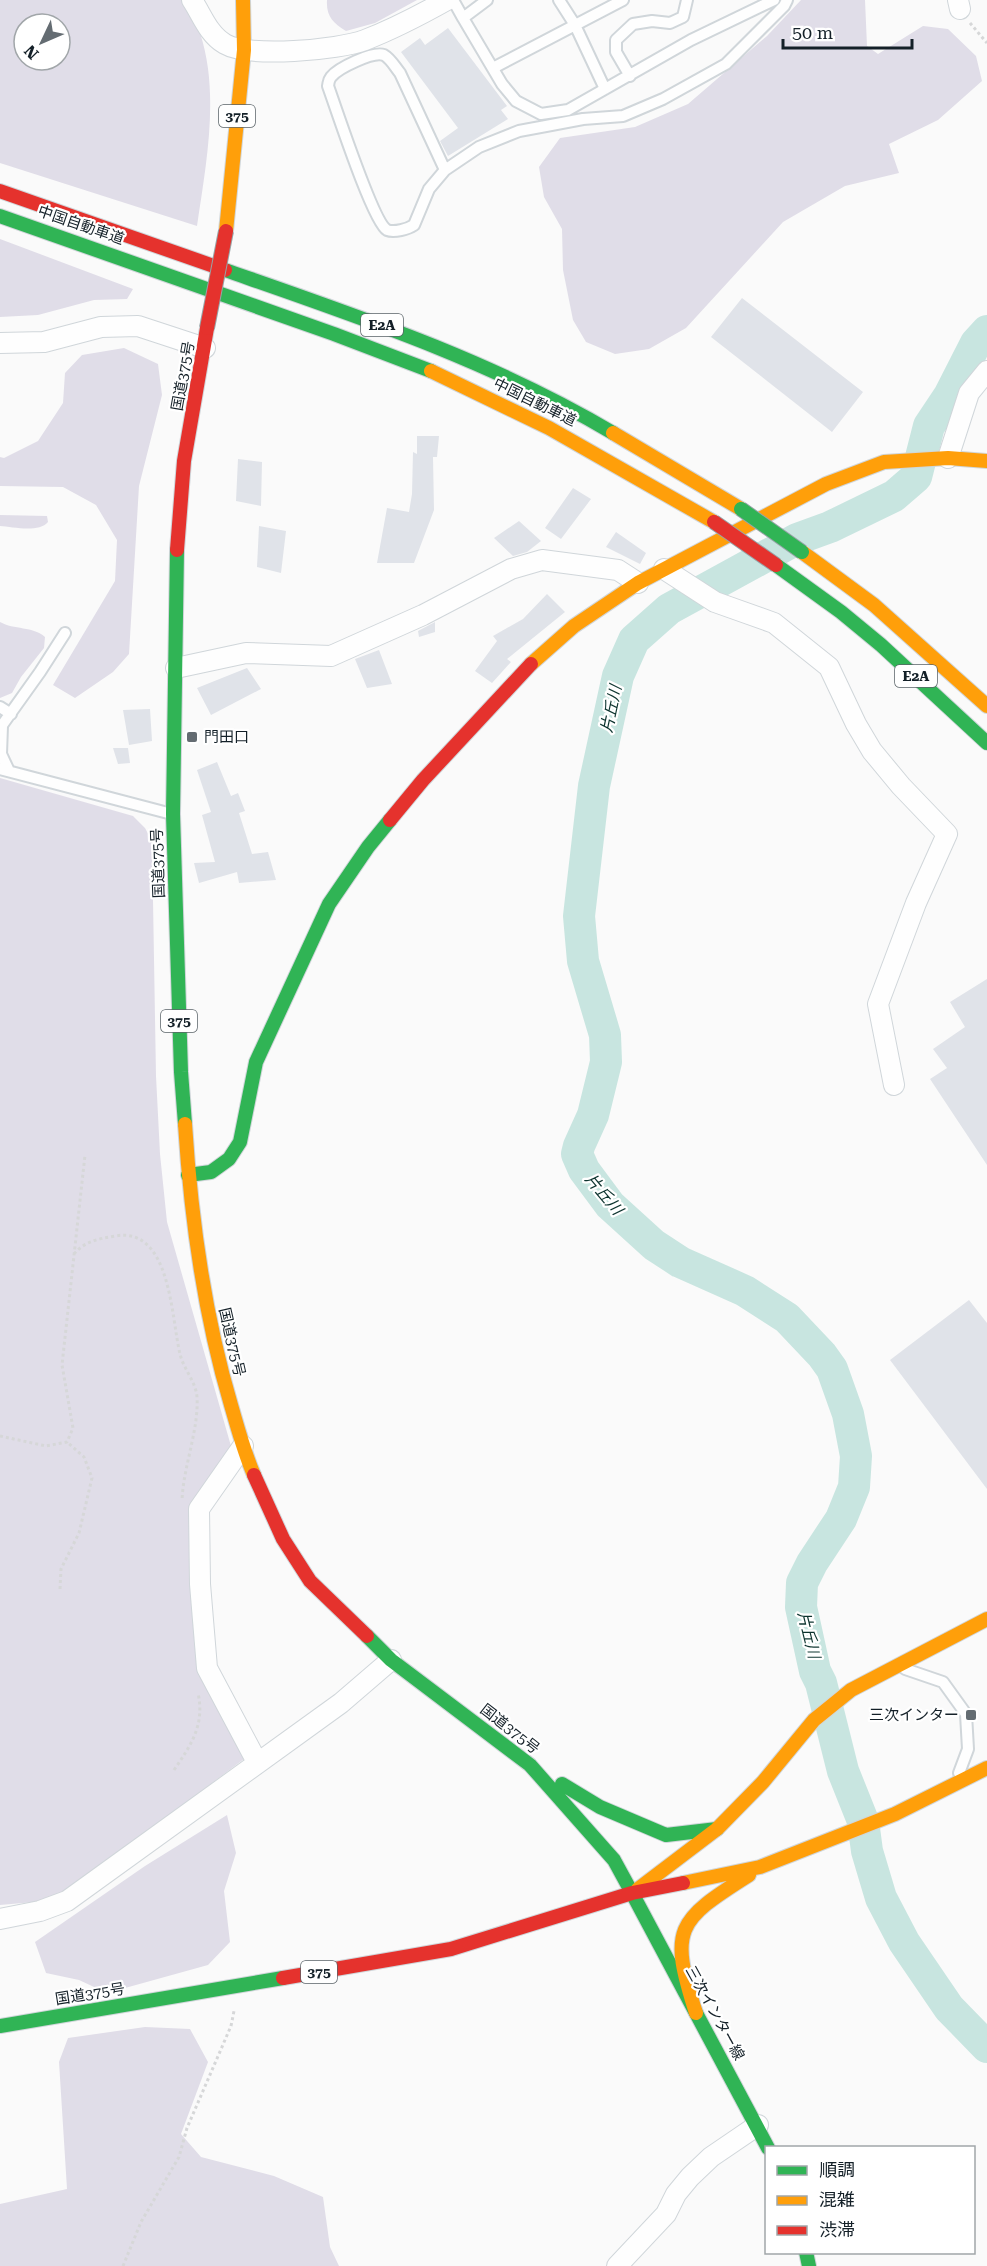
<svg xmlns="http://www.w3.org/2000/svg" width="987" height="2266" font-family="'Roboto Serif','Noto Sans JP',serif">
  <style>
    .green { fill: #e0dde8; fill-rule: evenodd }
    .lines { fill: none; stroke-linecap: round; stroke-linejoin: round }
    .river { stroke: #c8e5e0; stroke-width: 32 }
    .building { fill: #e0e3e9 }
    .lane-casing { stroke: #d0d6da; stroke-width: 14 }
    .street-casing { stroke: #d0d6da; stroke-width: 22 }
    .fast-casing { stroke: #d0d6da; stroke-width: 16 }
    .slow-casing { stroke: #d0d6da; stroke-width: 16 }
    .jam-casing { stroke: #d0d6da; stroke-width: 16 }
    .path { stroke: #d6d7d8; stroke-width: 3; stroke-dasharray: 3 3; stroke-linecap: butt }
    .lane { stroke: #fefefe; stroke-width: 10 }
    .street { stroke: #fefefe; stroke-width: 20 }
    .fast { stroke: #30b455; stroke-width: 14 }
    .slow { stroke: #ff9f0a; stroke-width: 14 }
    .jam { stroke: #e5322d; stroke-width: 14 }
    .fast-bridge-casing { stroke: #97a4a7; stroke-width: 16; stroke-linecap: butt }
    .jam-bridge-casing { stroke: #97a4a7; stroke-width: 16; stroke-linecap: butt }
    .fast-bridge { stroke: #30b455; stroke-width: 14 }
    .jam-bridge { stroke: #e5322d; stroke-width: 14 }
    .poi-dot { fill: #646c72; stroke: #fff; stroke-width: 2 }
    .labels { text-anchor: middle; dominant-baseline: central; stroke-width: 4.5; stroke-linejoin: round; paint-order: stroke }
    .shield { fill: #fff; stroke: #5a6368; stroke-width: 1.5 }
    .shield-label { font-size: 14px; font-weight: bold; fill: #142028 }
    .street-label { font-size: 15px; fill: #142028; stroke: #fff }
    .poi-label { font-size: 15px; fill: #142028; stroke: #fff; text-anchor: start }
    .water-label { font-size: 16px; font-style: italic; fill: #0c332e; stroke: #fff }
  </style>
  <rect width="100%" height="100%" fill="#fafafa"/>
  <!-- green -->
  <path class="green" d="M0,0H182C188,11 196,22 200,33C220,93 206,165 197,226L0,163ZM24,24H60V60H24Z
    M327,0H417L375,23L346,31C333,23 326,16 327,0Z
    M801,0H865L867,46L878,54L923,26L948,29L976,56L982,81L938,120L889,144L899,173L845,186L783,222L686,328L649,349L615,354L586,342L573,320L563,270L562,229L544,197L539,167L560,138L635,127L688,104L767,36Z
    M0,239L133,289L127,299L94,300L38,315L0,317Z
    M124,348L158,364L162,395L139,486L129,654L113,672L75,698L53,685L115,581L117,540L96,505L63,487L0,486V457L4,458L38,441L63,403L65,373L82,355Z
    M0,515L47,516L48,522C39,533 13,527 0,526Z
    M0,622C14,630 33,626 45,637L44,648L21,677L12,693L0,698Z
    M0,778L133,816L145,828L152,841L156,1076L160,1154L167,1222L233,1453L190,1522L223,1708L244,1759L57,1900L0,1905Z
    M227,1815L236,1853L224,1891L230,1942L208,1965L107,1993L79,1980L46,1973L35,1942L145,1866Z
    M145,2027L190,2029L208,2062L181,2134L201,2157L274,2176L323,2197L330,2247L339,2266H0V2204L67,2189L59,2062L68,2038Z"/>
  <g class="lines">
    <!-- river -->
    <path class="river" d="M987,331L976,343L949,396L929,426L916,477L894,496L830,527L797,539L669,609L634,640L618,676L594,786L579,916L583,961L605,1035L606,1062L593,1115L579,1146L577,1154L584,1170L610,1205L654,1245L680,1262L745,1291L787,1318L822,1355L832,1369L848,1414L856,1456L854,1487L841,1519L812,1563L802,1583L801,1607L815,1671L821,1683L843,1771L863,1821L867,1851L881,1898L904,1942L949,2008L987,2047"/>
  </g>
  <!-- building -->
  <path class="building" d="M448,28L507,106L501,110L508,119L448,156L440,141L458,128L401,52L420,38L425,45Z
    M742,298L863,392L832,432L711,337Z
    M417,436H439L437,457H433L434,510L414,563H377L387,508L409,512L412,494L413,452L417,454Z
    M238,459L262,462L261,506L236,501Z
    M573,488L591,499L561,539L545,528Z
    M519,521L541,541L527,552L513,556L494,538Z
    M259,526L286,531L281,573L257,567Z
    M616,532L646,553L640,564L606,547Z
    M547,594L565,612L507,659L511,662L492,683L475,671L497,641L493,636L523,619Z
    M435,622V632L419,637L418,631Z
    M379,650L392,684L367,688L355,659Z
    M247,668L261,689L211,715L197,688Z
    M150,709L152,741L129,745L123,710Z
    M113,748H128L130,763L118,764Z
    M217,762L231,796L238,793L245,811L239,813L252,854L268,852L276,880L239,883L237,872L199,883L194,863L215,862L202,815L211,812L197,770Z
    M987,979V1165L930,1079L947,1068L933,1049L965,1027L950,1002Z
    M969,1300L987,1323V1489L890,1360Z"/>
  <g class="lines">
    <defs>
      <path id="lane" d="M453,0L463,18
        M487,0L463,18L502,84L516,101L541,114L568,110L691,40L774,0
        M559,0L575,25L605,89
        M493,68L623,0
        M630,76L616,52V40L633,24L652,21L670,23L683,17L687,0
        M445,170L400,73C395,67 391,59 384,55C373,51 338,68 331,77C328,81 329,82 328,86C336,108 373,222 387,230C394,233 408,229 414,225L429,189L445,170L479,147L519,131L546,126L583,119L623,116L663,99L726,64L784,6L787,0
        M0,707L11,714
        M2,726L1,754L9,771
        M0,728L40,672L65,633
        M0,769L168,813
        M905,1669L943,1682L966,1714L968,1749L959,1773"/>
      <path id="street" d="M192,0C202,15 208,34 225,44C249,58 338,50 365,40C391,30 422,14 447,0
        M958,0L960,9
        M0,343L44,342L101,327L138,326L205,348
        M948,458L969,393L987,371
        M664,569L715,602L774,623L829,667L856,724L872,751L901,786L947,834L916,903L878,1004L894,1085
        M176,668L246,653L331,656L423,615L511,569L542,560L618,570L638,583
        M243,1446L199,1509L200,1584L207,1668L257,1762
        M0,1919L40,1911L67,1901L341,1703L391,1660
        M617,2266L666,2214L676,2194L690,2177L711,2157L758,2125"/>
      <path id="fast" d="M0,216L334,334L431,371
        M225,270C357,316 492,361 613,433
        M177,550L173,814L181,1072L185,1124
        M776,565L841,612L881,645L987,743
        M188,1175L211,1172L229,1159L240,1142L256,1062L329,904L368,847L390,820
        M367,1636L391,1660L530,1765L614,1860L632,1893
        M562,1784L600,1807L666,1835L717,1829
        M632,1893L768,2148
        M0,2026L283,1978
        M806,2252L809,2266"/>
      <path id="slow" d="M226,231L244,50L243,0
        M431,371L549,428L714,522
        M613,433L741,509
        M802,552L874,605L987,706
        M531,664L574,626L638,583L826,484L884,462L948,458L987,461
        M185,1124C191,1219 204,1314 231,1405C238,1429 244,1452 254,1475
        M683,1883L760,1867L895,1814L987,1768
        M638,1889L717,1829L763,1782L814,1720L851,1690L987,1619
        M696,2013C669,1929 676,1921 749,1875"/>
      <path id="jam" d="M0,191L225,270
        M177,550L184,461L207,328
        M390,820L423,780L531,664
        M254,1475L283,1539L310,1581L367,1636
        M283,1978L451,1949L632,1893L683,1883"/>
    </defs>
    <!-- lane casing -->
    <use href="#lane" class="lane-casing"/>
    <!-- street casing -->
    <use href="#street" class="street-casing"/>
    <!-- fast casing -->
    <use href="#fast" class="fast-casing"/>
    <!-- slow casing -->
    <use href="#slow" class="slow-casing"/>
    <!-- jam casing -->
    <use href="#jam" class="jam-casing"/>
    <!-- path -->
    <path class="path" d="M970,23L987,43
      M74,1254C85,1241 98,1239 115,1236C171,1226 171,1317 180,1354C183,1368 196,1382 197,1397C199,1430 183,1467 182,1501
      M0,1436L46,1446L67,1442L73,1428L62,1365L85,1155
      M60,1589L61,1569L79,1533L92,1478L84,1457L67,1442
      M174,1770C191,1745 205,1725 198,1693
      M123,2266L141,2222L179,2157L187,2128L231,2026L234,2011"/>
    <!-- lane -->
    <use href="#lane" class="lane"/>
    <!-- street -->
    <use href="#street" class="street"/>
    <!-- fast -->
    <use href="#fast" class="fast"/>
    <!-- slow -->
    <use href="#slow" class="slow"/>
    <!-- jam -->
    <use href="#jam" class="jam"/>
    <defs>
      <path id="fast-bridge" d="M741,509L802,552"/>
      <path id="jam-bridge" d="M207,328L226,231
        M714,522L776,565"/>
    </defs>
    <!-- fast-bridge casing -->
    <use href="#fast-bridge" class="fast-bridge-casing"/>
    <!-- jam-bridge casing -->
    <use href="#jam-bridge" class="jam-bridge-casing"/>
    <!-- fast-bridge -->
    <use href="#fast-bridge" class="fast-bridge"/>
    <!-- jam-bridge -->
    <use href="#jam-bridge" class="jam-bridge"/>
  </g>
  <!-- markers -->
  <g class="poi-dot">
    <rect x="186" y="731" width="12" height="12" rx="3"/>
    <rect x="965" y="1709" width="12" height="12" rx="3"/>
  </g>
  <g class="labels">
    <!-- shield labels -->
    <g class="shield">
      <rect x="219" y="105" width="36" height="22" rx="4.5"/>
      <rect x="361" y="314" width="42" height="22" rx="4.5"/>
      <rect x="895" y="665" width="42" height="22" rx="4.5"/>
      <rect x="161" y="1010" width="36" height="22" rx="4.5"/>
      <rect x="301" y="1961" width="36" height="22" rx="4.5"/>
    </g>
    <g class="shield-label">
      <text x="237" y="116">375</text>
      <text x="382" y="325">E2A</text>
      <text x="916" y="676">E2A</text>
      <text x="179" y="1021">375</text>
      <text x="319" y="1972">375</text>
    </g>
    <!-- street labels -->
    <g class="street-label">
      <text transform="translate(81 225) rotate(19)">中国自動車道</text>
      <text transform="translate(183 376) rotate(-80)">国道375号</text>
      <text transform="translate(535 402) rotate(26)">中国自動車道</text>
      <text transform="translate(158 863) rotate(-92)">国道375号</text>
      <text transform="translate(232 1342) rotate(77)">国道375号</text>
      <text transform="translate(510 1729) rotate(38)">国道375号</text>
      <text transform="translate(90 1994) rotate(-9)">国道375号</text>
      <text transform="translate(715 2013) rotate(61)">三次インター線</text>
    </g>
    <!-- poi labels -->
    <g class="poi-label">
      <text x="204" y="737">門田口</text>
      <text x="959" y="1715" text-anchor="end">三次インター</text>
    </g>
    <!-- water labels -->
    <g class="water-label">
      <text transform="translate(611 709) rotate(-78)">片丘川</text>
      <text transform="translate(604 1194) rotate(50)">片丘川</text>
      <text transform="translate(809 1635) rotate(76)">片丘川</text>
    </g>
  </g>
  <!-- legend -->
  <rect x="765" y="2146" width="210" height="108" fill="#ffffff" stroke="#a1a6a9" stroke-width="1.5"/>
  <rect x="777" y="2166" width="30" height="9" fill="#30b455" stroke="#a1a6a9" stroke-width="1.5"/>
  <text x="819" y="2176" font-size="18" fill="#142028">順調</text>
  <rect x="777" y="2196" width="30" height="9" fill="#ff9f0a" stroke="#a1a6a9" stroke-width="1.5"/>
  <text x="819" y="2206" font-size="18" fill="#142028">混雑</text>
  <rect x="777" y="2226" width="30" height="9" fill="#e5322d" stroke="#a1a6a9" stroke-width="1.5"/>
  <text x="819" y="2236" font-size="18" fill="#142028">渋滞</text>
  <!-- north arrow -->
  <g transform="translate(42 42) rotate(226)"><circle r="28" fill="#ffffff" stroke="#a1a6a9" stroke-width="1.5"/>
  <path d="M0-4.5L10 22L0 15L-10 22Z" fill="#646c72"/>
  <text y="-9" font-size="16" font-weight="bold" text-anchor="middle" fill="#142028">N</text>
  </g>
  <!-- scale -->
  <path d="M783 39v9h129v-9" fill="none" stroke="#142028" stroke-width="3"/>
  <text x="792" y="39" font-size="18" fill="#142028" stroke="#ffffff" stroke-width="4.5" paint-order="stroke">50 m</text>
</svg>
